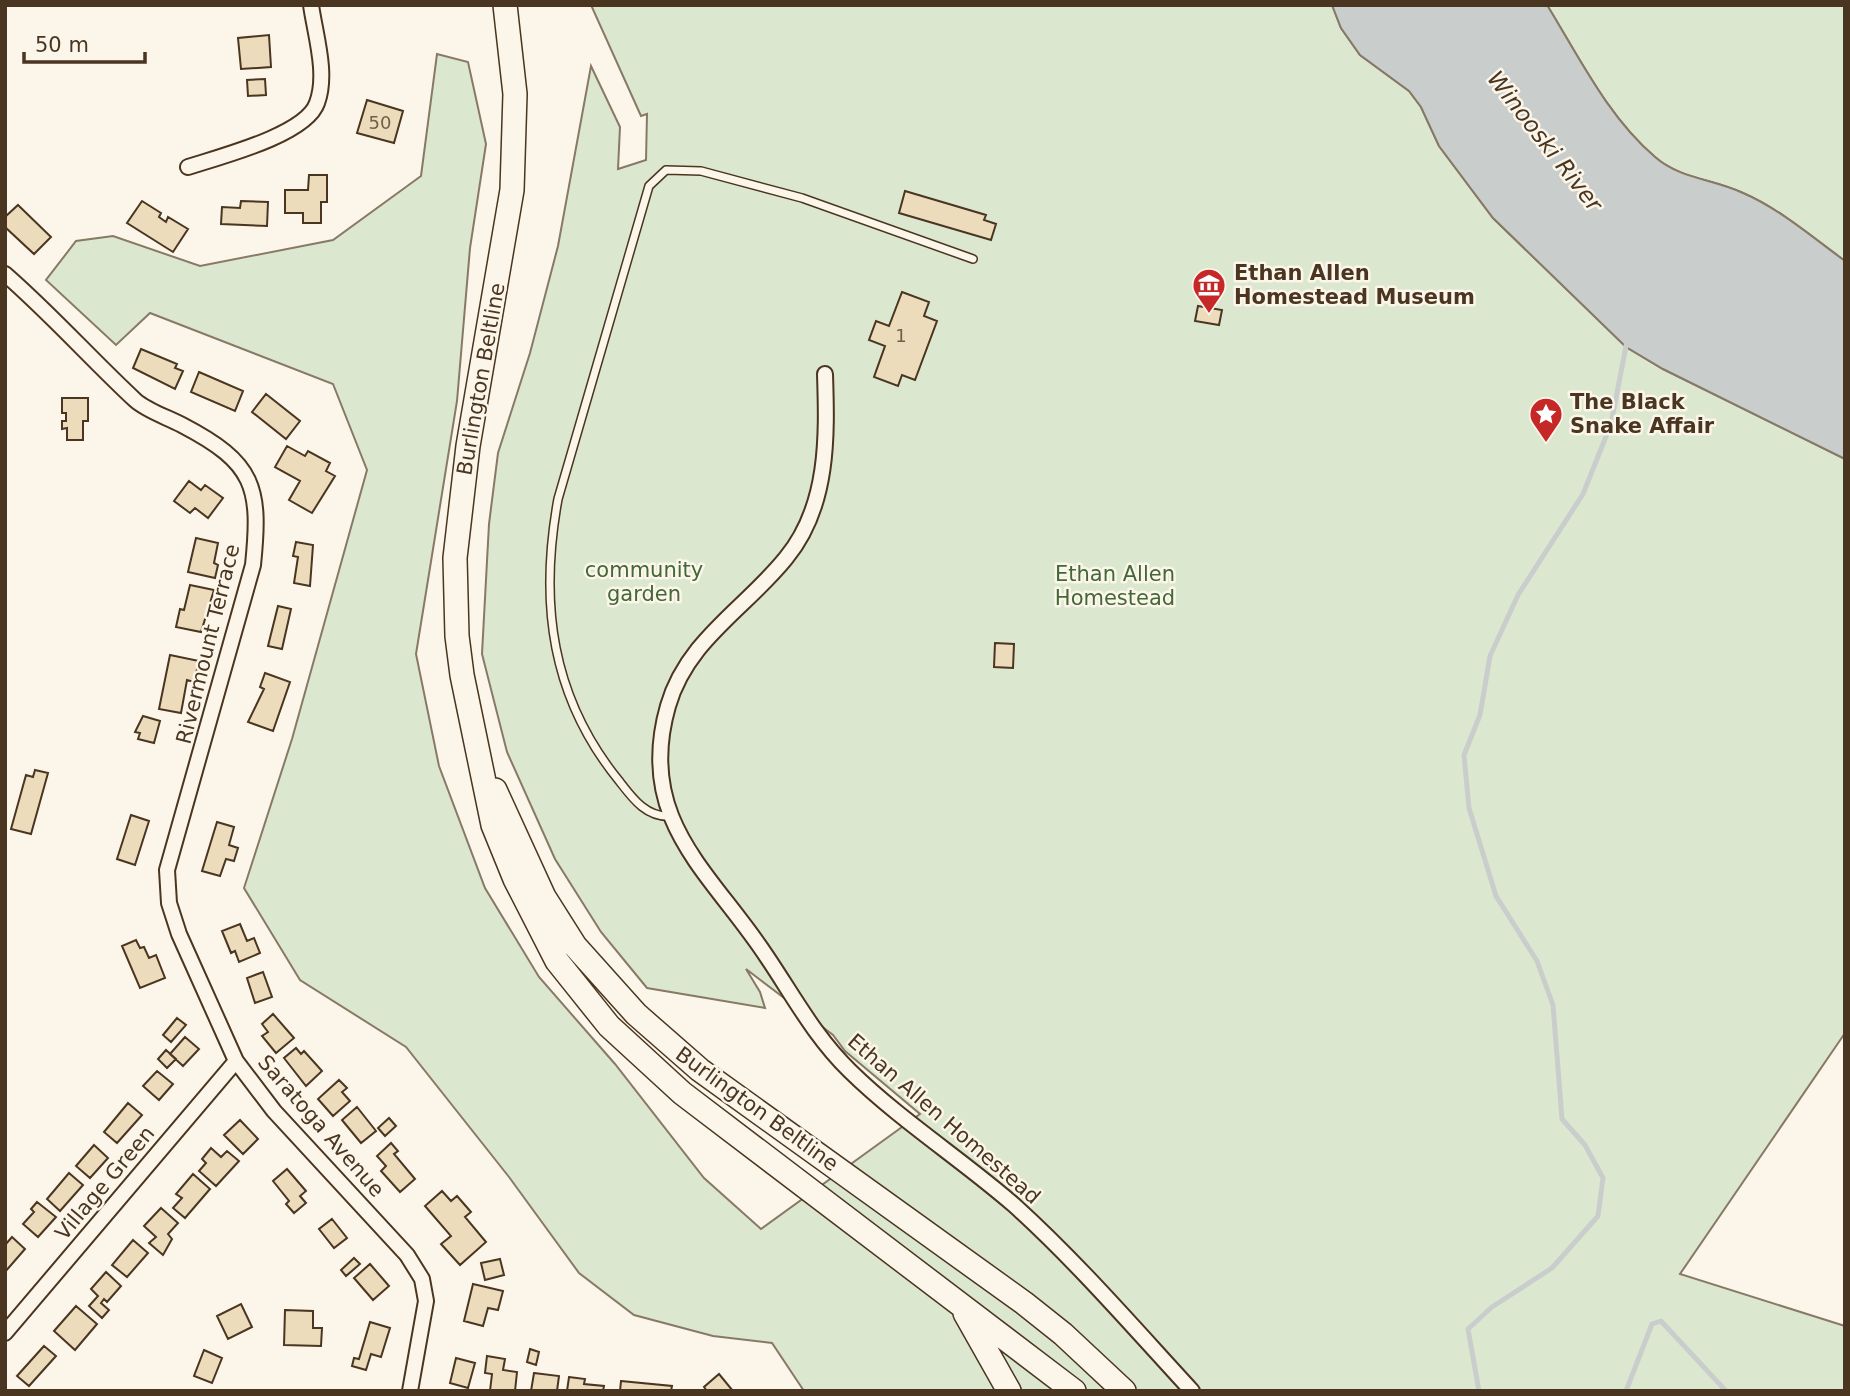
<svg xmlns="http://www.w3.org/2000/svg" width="1850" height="1396" font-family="'DejaVu Sans',sans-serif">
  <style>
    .green { fill: #dce7d0; stroke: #887966; stroke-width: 2 }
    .water { fill: #c9cecd; stroke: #887966; stroke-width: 2 }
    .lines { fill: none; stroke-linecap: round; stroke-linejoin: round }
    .stream { stroke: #c9cecd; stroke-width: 5 }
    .building { fill: #ecdcbc; stroke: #4a3520; stroke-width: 2 }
    .service-casing { stroke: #4a3520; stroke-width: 10 }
    .minor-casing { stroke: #4a3520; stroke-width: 18 }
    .primary-casing { stroke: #4a3520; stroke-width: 26 }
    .service { stroke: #fbf6e9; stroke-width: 7 }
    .minor { stroke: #fbf6e9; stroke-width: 14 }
    .primary { stroke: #fbf6e9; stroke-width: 23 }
    .labels { text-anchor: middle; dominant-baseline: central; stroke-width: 5; stroke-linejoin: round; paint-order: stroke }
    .number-label { font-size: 18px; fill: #725f47 }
    .poi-label { font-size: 21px; font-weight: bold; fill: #4a3520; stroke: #fbf6e9; text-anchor: start }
    .street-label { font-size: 21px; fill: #4a3520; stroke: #fbf6e9 }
    .park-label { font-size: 21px; fill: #436837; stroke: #fbf6e9 }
    .water-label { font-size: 23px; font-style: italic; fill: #4a3520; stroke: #fbf6e9 }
  </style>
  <rect width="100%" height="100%" fill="#fbf6e9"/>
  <!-- green -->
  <path class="green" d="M591,5H1332L1341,28L1360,55L1409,91L1421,107L1439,146L1493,218L1626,347L1663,369L1845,459V1033L1680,1274L1845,1326V1391H804L772,1343L713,1336L634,1315L579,1273L509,1177L406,1047L300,980L244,888L292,739L367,470L333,384L150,313L116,345L46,280L76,241L113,236L200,266L333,240L421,176L437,54L468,62L486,144L470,248L457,401L416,654L439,766L485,888L539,977L615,1064L704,1178L761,1229L920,1114L845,1051L833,1035L746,969L760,992L765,1008L647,988L601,932L555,859L507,752L482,654L489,524L498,453L530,353L558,246L591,66L620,127L618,169L646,160L647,114L641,116Z
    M1547,5H1845V261C1812,237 1780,209 1743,193C1714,179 1680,179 1655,157C1608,117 1579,57 1547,5Z"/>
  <!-- water -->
  <path class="water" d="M1332,5H1547C1579,57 1608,117 1655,157C1680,179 1714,179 1743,193C1780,209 1812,237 1845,261V459L1663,369L1626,347L1493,218L1439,146L1421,107L1409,91L1360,55L1341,28Z"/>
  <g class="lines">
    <!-- stream -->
    <path class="stream" d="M1479,1391L1468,1329L1492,1307L1552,1268L1598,1216L1603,1178L1585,1145L1562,1119L1553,1005L1537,961L1496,896L1469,808L1464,755L1480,715L1490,656L1518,595L1583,494L1611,424L1627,341
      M1626,1391L1652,1324L1661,1321L1726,1391"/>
  </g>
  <!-- building -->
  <path class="building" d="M269,35L271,67L241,69L238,38Z
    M265,79L266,95L248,96L247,80Z
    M367,100L403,111L394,143L357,133Z
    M309,175H327V202H321V223H303V213H285V190H308Z
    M905,191L986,215L984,220L996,224L991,240L899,213Z
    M142,201L161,213L159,217L166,222L168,217L188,229L173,252L127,223Z
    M241,201L268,202L267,226L221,224L222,207L240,208Z
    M18,205L51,237L34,254L5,227V217Z
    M902,292L929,302L924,316L937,321L915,380L902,375L898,386L874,377L885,346L869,340L876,321L889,326Z
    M1198,306L1222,310L1219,325L1195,321Z
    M141,349L177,364L175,368L183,371L175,389L133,368Z
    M199,372L243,391L235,411L191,392Z
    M266,394L300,421L286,439L252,412Z
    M62,398H88V421H83V440H67V428L62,429V421H66V413H62Z
    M287,446L305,456L308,451L330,463L326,471L335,476L312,513L289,500L300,481L275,467Z
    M189,481L201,490L205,485L223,498L208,518L195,508L190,513L174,501Z
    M196,538L218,543L214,563L218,565L215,578L188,572Z
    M296,542L313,545L310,586L294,583L298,557L293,556Z
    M190,585L214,590L201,632L176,627L180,609L184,610Z
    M278,606L291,609L282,649L268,646Z
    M995,643L1014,644L1013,668L994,667Z
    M170,655L199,661L194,682L187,680L181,713L159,709Z
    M265,673L290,682L273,731L248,722L264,689L260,687Z
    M143,716L160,721L154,743L138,739L140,733L135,732Z
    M35,770L48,773L31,834L11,829L26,775L33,777Z
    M131,815L149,821L135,865L117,859Z
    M217,822L234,827L229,845L238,848L234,861L226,859L220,876L202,871Z
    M240,924L247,941L254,938L260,953L239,962L235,951L231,953L222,931Z
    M136,940L140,948L144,947L149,958L156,955L165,978L140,988L122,946Z
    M263,972L272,997L255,1003L247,978Z
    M273,1014L294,1038L276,1053L262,1036L268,1032L262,1024Z
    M177,1018L186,1025L171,1042L163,1035Z
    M185,1037L199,1049L183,1066L170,1054Z
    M296,1048L301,1054L304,1051L322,1071L306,1086L284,1058Z
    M166,1050L176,1059L167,1068L158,1059Z
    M157,1071L173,1084L159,1100L143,1086Z
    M339,1080L347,1088L342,1092L350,1101L333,1116L318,1099Z
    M128,1103L142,1115L117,1143L104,1132Z
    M357,1107L376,1131L361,1143L342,1120Z
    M389,1118L396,1126L385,1136L378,1128Z
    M240,1120L258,1139L243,1154L224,1135Z
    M391,1143L398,1151L394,1154L415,1179L400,1192L381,1171L386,1166L377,1156Z
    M94,1145L108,1158L90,1178L76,1166Z
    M211,1148L221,1157L227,1151L239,1161L216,1186L199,1171L206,1163L202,1159Z
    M287,1169L306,1191L300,1196L306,1203L294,1213L286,1204L289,1201L273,1181Z
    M69,1173L83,1185L60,1211L47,1199Z
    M193,1174L210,1189L185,1218L173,1208L182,1198L176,1194Z
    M442,1191L451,1201L457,1196L471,1212L465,1217L486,1242L460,1265L441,1244L451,1236L425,1206Z
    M37,1202L56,1217L38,1237L23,1224L34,1212L31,1209Z
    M161,1208L178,1223L168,1234L172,1239L163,1255L149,1243L156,1237L144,1226Z
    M332,1219L347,1238L334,1248L319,1229Z
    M12,1237L25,1249L5,1272V1245Z
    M133,1240L148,1253L127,1277L112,1265Z
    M354,1258L360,1264L346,1276L341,1270Z
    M500,1259L504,1275L485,1280L481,1263Z
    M370,1264L389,1286L373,1300L354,1278Z
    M106,1272L121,1286L107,1302L104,1299L101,1303L109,1310L102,1318L89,1306L98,1296L91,1289Z
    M473,1284L503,1291L498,1310L488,1308L483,1326L464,1321Z
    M241,1304L252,1327L228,1339L217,1316Z
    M76,1306L97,1324L75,1350L54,1331Z
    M285,1310L313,1311V1328H322L321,1346L284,1345Z
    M370,1322L390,1328L381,1357L371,1354L366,1370L352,1366L354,1358L359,1359Z
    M44,1346L56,1356L29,1386L17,1376Z
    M530,1349L539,1352L536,1365L527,1362Z
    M204,1350L222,1358L212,1383L194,1376Z
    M487,1356L505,1359L503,1370L517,1372L515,1391H490L492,1374L485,1373Z
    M456,1358L475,1363L468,1388L450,1383Z
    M534,1373L559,1376L557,1391H531Z
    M719,1374L733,1391H707L704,1387Z
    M569,1377L585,1379L584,1384L604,1386L603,1391H567Z
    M621,1381L672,1386L671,1391H620Z"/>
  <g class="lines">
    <defs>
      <path id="service" d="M671,816C647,818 633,799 620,782C551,698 539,603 558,499L649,186L666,170L701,171L802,198L973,259"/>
      <path id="minor" d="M188,167C219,157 306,135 317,103C328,74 315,34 311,5
        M5,274C51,314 91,359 135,400C147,411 167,417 182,425C255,463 261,487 253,565L167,870L169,903L179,934L236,1061L274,1111L407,1255L422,1279L426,1301L410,1391
        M825,374C827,436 829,506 786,558C745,609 687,640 668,706C635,821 712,873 767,957C794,997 815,1037 850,1071C900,1120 961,1159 1014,1205C1077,1262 1134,1328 1192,1391
        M5,1333L236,1061"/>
      <path id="primary" d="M505,5L515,94L512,190L468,446L455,558L457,636L462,675L493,825L515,879L557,961L609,1026L682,1093L1074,1391
        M495,790L544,897L575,946L636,1014L700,1070L1024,1303L1063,1334L1124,1391
        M965,1313L1009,1391"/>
    </defs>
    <!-- service casing -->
    <use href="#service" class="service-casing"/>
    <!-- minor casing -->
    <use href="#minor" class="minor-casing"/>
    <!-- primary casing -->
    <use href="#primary" class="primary-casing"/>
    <!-- service -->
    <use href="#service" class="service"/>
    <!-- minor -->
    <use href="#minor" class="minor"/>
    <!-- primary -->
    <use href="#primary" class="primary"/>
  </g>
  <!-- icons -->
  <defs>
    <symbol id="museum-pin" viewBox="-11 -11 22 30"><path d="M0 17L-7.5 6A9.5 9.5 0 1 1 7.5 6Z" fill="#c62828" stroke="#fbf6e9"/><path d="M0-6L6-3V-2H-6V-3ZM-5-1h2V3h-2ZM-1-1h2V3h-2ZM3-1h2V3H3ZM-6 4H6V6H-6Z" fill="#fff"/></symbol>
    <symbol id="sight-pin" viewBox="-11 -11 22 30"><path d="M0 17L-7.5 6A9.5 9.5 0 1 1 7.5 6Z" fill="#c62828" stroke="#fbf6e9"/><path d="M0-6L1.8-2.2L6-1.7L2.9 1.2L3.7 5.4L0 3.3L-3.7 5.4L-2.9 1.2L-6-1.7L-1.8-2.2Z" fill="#fff"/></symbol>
  </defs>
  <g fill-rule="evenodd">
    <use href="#museum-pin" x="1190" y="266" width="38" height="52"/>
    <use href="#sight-pin" x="1527" y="395" width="38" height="52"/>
  </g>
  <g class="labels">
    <!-- number labels -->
    <g class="number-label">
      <text x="380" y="122">50</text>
      <text x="901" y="335">1</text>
    </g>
    <!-- poi labels -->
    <g class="poi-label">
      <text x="1234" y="273">Ethan Allen<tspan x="1234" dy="24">Homestead Museum</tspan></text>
      <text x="1570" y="402">The Black<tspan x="1570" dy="24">Snake Affair</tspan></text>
    </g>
    <!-- street labels -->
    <g class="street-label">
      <text transform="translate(481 379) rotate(-80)">Burlington Beltline</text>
      <text transform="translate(208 644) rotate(-76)">Rivermount Terrace</text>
      <text transform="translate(757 1109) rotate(36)">Burlington Beltline</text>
      <text transform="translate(944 1119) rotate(41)">Ethan Allen Homestead</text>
      <text transform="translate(321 1126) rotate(49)">Saratoga Avenue</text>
      <text transform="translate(105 1183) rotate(-50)">Village Green</text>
    </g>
    <!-- park labels -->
    <g class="park-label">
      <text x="644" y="570">community<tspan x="644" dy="24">garden</tspan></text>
      <text x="1115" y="574">Ethan Allen<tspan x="1115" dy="24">Homestead</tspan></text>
    </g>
    <!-- water labels -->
    <g class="water-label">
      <text transform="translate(1545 141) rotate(52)">Winooski River</text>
    </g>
  </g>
  <!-- border -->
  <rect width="1850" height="1396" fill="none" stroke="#4a3520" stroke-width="14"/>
  <!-- scale -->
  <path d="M24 52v10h121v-10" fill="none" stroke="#4a3520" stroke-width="3.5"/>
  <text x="35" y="52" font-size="21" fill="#4a3520" stroke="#fbf6e9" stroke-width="5" paint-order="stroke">50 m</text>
</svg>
